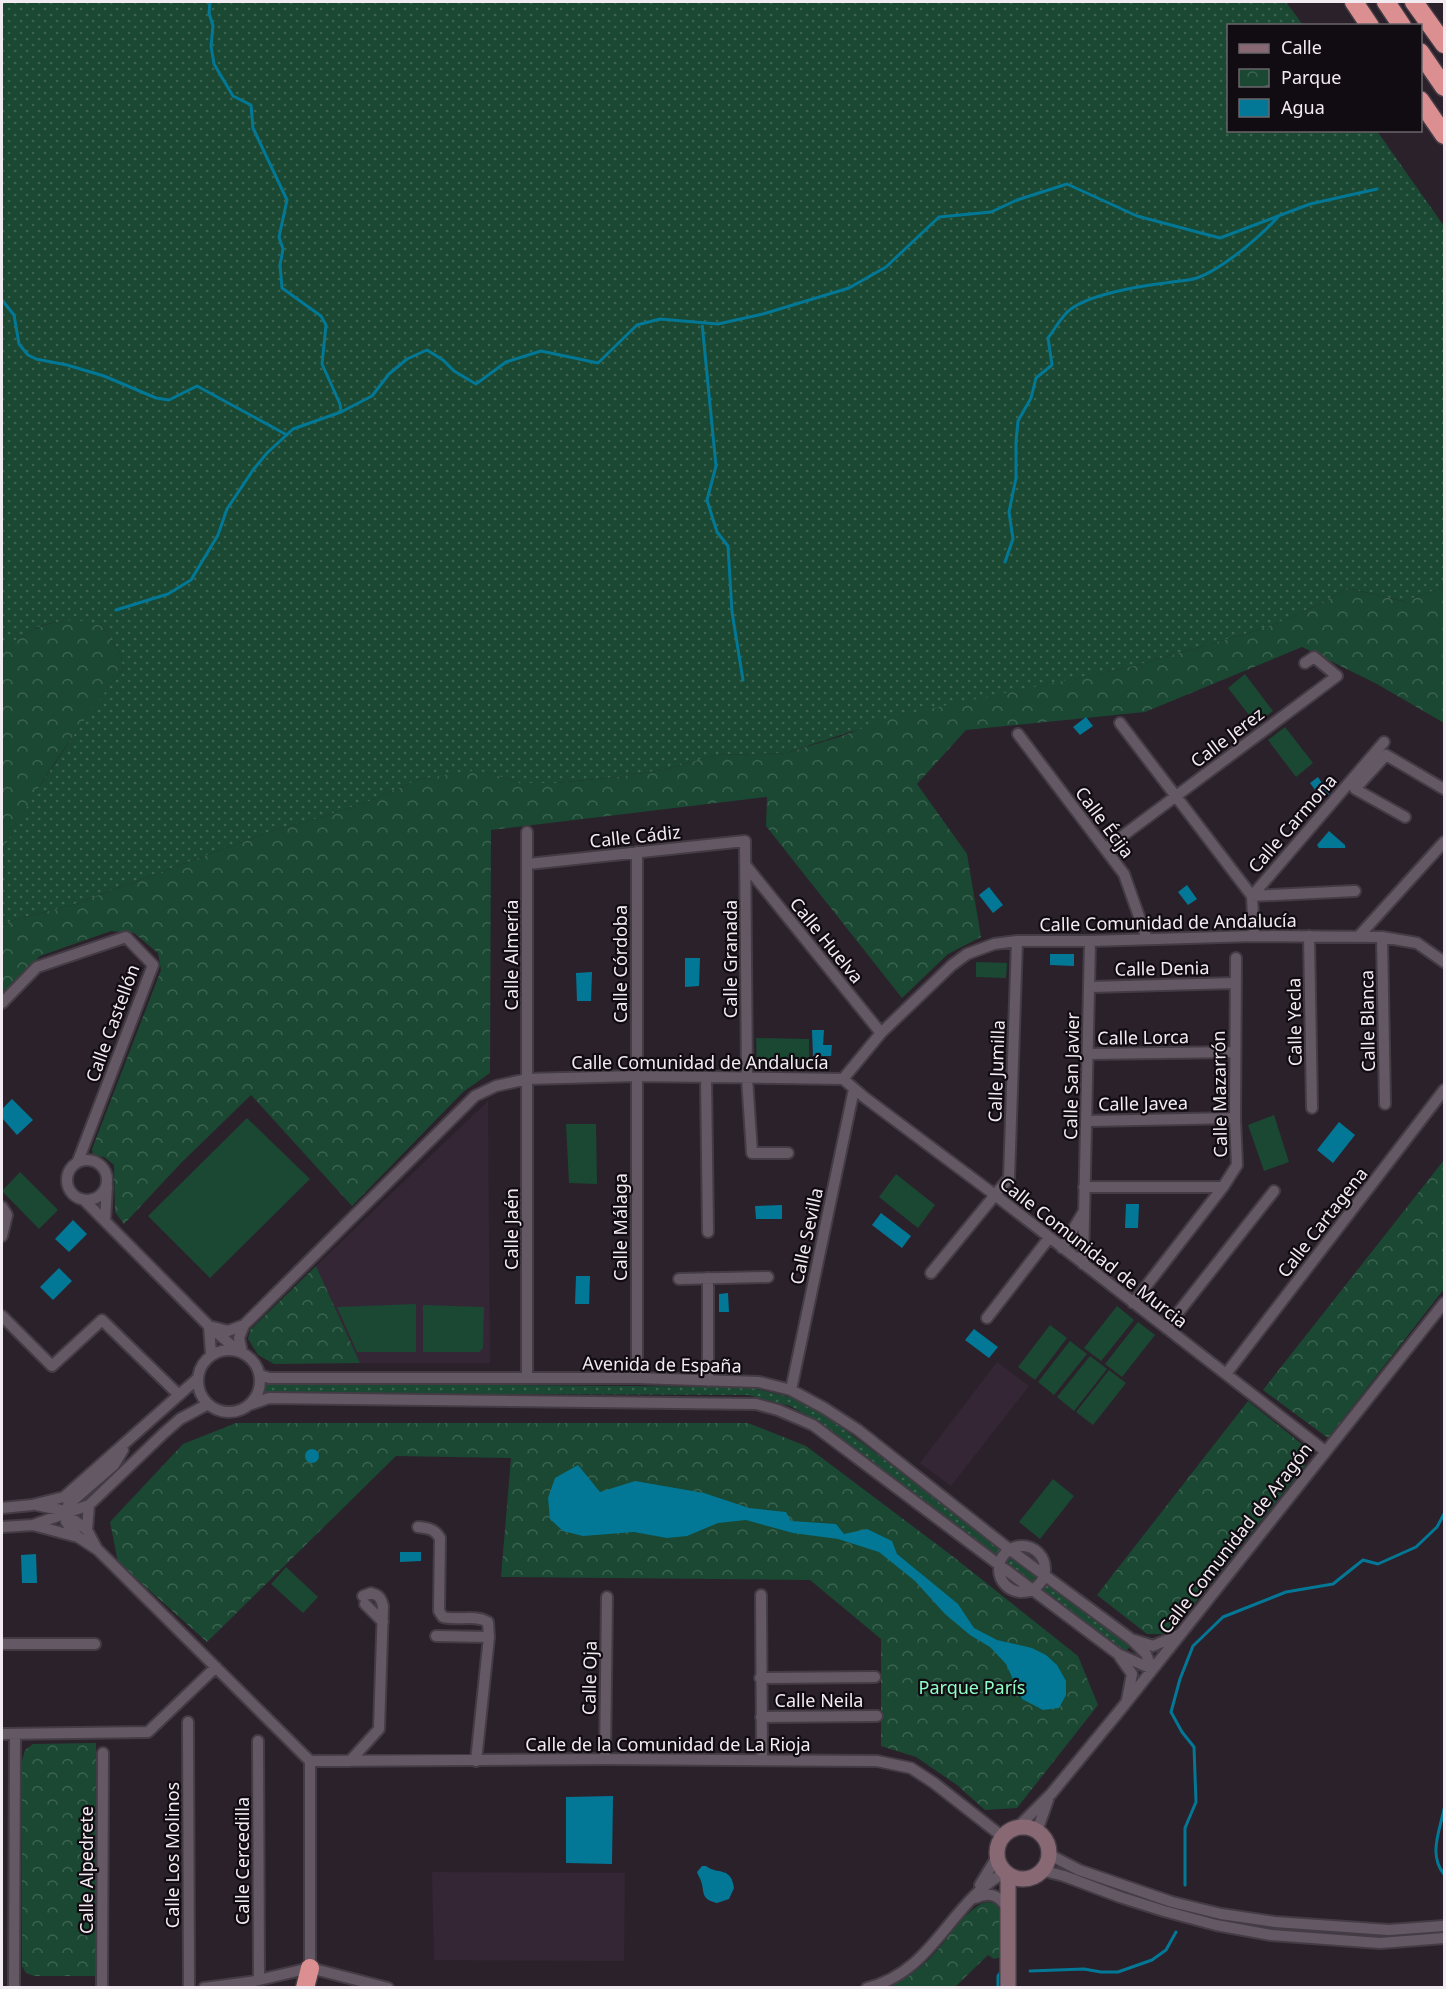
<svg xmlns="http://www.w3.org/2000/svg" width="1446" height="1989" font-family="'Noto Sans',sans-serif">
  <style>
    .built { fill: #352635 }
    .grass { fill: url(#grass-dots) }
    .park { fill: url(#park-crowns) }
    .garden { fill: #1a4832 }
    .water { fill: #037896 }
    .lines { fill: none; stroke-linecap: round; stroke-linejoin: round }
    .stream { stroke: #037896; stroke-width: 3 }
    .street-casing { stroke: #443c45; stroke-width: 14 }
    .secondary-casing { stroke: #443c45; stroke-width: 18 }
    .highway-casing { stroke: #443c45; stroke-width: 21 }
    .street { stroke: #645864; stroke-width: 10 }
    .secondary { stroke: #886872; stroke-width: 15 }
    .highway { stroke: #db8f91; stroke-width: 18 }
    .labels { text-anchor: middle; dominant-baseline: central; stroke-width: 4.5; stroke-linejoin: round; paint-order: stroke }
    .street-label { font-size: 18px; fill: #f2ebf2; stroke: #110c11 }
    .park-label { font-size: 18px; fill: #90fec6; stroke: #110c11 }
  </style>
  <defs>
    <pattern id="grass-dots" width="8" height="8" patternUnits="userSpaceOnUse" patternTransform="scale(1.5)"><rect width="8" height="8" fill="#1a4832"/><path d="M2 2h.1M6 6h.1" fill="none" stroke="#3c6350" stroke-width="1.8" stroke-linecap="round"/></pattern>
    <pattern id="park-crowns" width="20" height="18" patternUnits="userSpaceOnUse" patternTransform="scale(1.5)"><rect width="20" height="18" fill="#1a4832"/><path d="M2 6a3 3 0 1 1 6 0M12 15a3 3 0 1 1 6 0" fill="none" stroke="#3c6350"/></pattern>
  </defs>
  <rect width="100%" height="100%" fill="#2b212b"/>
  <!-- built -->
  <path class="built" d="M488,1101L490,1363H360L316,1266Z
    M997,1362L1029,1386L951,1486L920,1463Z
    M432,1872L625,1873L624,1961L434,1960Z"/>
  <!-- grass -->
  <path class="grass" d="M2,2H1286L1303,25L1228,26V130L1377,131L1444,226V587L1410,599L1407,602L1347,588L1322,603L1288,619L1255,631L1134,666L1004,694L850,732L786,753L716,755L663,770L616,777L556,783H519L486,772L420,779L367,802L309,821L274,830L72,905L10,921L2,929V851L25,808L90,711L123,669L121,655L102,626C55,615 40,623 2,649Z
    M262,1383L749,1387L793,1398L821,1412L1131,1645L1125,1653L814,1419L790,1406L748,1395L261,1393Z"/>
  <!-- park -->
  <path class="park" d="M1444,587V723L1377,684L1302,647L1145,712L966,730L917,784L967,854L981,937L948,954L902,998L766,826L767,797L491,830L490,1073L463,1092L352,1206L251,1095L181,1163L124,1224L115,1212L114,1165L104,1157L93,1155L92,1149L161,970L158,953L134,933L111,931L40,956L2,995V929L10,921L72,905L274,830L309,821L367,802L420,779L470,771L486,772L519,783H556L616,777L663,770L716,755L786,753L842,736L891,717L1134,666L1255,631L1288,619L1322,603L1347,588L1406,602L1410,599Z
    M77,620L102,626L121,655L123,669C78,726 36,787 2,851V649C28,631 44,621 77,620Z
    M1444,1160V1289L1328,1438L1263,1390Z
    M316,1266L360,1363L274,1364L258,1355L248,1339L250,1330Z
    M1248,1401L1303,1445L1306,1455L1305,1466L1175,1628L1163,1634H1147L1097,1595Z
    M236,1423H748L806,1446L951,1555L1078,1656L1098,1705L1017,1808L985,1810L957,1785L916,1757L881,1746V1639L810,1580L501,1577L511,1458L396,1456L207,1642L118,1562L110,1522L183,1444Z
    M96,1743L97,1976H34L26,1973L22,1966V1761L25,1750L33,1744Z
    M986,1902L996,1903L1003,1918L1002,1957L994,1959L988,1955L955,1987L888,1988C903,1979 918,1971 930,1958C947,1942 964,1909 986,1902Z"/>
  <!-- garden -->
  <path class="garden" d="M1245,674L1273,711L1256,724L1228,688Z
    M1285,727L1313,763L1296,777L1268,740Z
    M976,962L1007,963L1006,978L976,977Z
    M756,1038L809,1039V1065H757Z
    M1274,1115L1289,1162L1264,1171L1248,1125Z
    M247,1118L310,1179L210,1278L148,1216Z
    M566,1124H596L597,1184L569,1183Z
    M20,1172L58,1210L39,1229L2,1191Z
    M896,1174L935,1205L918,1228L879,1197Z
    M416,1304V1352H357L337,1307Z
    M423,1305L484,1307L483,1348L479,1352H423Z
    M1117,1306L1134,1320L1101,1361L1084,1348Z
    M1138,1322L1155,1335L1122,1377L1105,1364Z
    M1050,1325L1067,1338L1035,1380L1018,1367Z
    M1070,1341L1087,1354L1054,1395L1038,1382Z
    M1090,1356L1107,1369L1074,1411L1057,1397Z
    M1109,1370L1126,1383L1093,1425L1076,1412Z
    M1053,1479L1074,1496L1040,1539L1019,1522Z
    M286,1567L318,1597L303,1613L271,1584Z"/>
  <!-- water -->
  <path class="water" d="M1086,717L1093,726L1080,735L1073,727Z
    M1318,777L1329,794L1322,799L1310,783Z
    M1329,831L1345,845V848H1319L1317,845Z
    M1187,885L1197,899L1188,905L1178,892Z
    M989,887L1003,905L993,913L979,895Z
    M1050,954H1074V966L1050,965Z
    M685,958H700L699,986L685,987Z
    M592,972L591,1001H577L576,973Z
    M812,1030H824L823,1045H832L831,1056H813Z
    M12,1099L33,1120L17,1135L2,1118V1109Z
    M1339,1122L1355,1135L1333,1163L1317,1150Z
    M1126,1204H1139L1138,1228H1125Z
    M782,1205V1219H756L755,1206Z
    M881,1213L911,1236L902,1248L872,1225Z
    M73,1220L87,1234L69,1252L55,1239Z
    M59,1268L72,1281L53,1300L40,1287Z
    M576,1276H590L589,1304H575Z
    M728,1293L729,1312H719V1294Z
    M974,1329L998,1347L989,1358L965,1340Z
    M305 1456a7 7 0 1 1 14 0a7 7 0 1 1-14 0Z
    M578,1465L600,1492L635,1481L704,1493L749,1508L786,1512L791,1521L836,1524L844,1534L867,1529L892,1541L897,1554L958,1604L974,1628L997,1640L1032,1648L1046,1655L1057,1665L1066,1681V1695L1059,1708L1043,1710L1022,1699L1006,1664L990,1647L970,1635L945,1614L915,1581L879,1552L838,1539L793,1533L746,1520L718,1523L687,1536L667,1538L634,1532L583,1536L563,1531L550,1519L548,1498L555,1478Z
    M400,1552H421V1561L400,1562Z
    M36,1554L37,1583H22L21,1555Z
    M613,1796L612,1864L566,1863V1797Z
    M702,1866H706C718,1875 731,1866 734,1888L729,1899L717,1903C700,1899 705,1892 701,1881C700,1878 698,1875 697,1872Z"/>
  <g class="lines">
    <!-- stream -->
    <path class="stream" d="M210,2L209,13L213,26L211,46L214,64L233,96L251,105L253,128L287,200L279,237L283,249L280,265L282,288L321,316L326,325L322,364L340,404L341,412
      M2,300L14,315L19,344L28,355L36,359L67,365L104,376L156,398L169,400L197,386L287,435
      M702,323L716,466L707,500L717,532L728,546L732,612L743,680
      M1005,562L1013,539L1009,512L1016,478V442L1018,421L1031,398L1036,378L1052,365L1048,338C1055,329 1062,315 1071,309C1091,294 1140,286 1165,283C1175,281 1187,281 1197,278C1222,269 1260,237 1278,217
      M116,610L168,594L191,580L218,535L227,509L253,470L267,453L293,429L341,412L372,396L389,374L407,359L427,350L443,360L454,371L476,384L506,362L541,351L598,363L637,325L660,319L718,324L763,314L849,288L886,267L939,217L991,212L1017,200L1067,184L1137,216L1220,238L1310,204L1377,189
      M1444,1809C1440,1830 1428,1855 1444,1874
      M1185,1885V1828L1196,1802L1194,1747L1182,1732L1171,1712L1180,1679L1193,1646L1223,1617L1286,1592L1333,1584L1363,1560L1378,1564L1416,1547L1437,1527L1444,1514
      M1030,1971L1084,1969L1101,1972H1118L1152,1960L1166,1950L1176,1932
      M998,1988V1976L1000,1973"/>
    <defs>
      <path id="street" d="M1120,723L1252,896L1355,891
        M1018,734L1124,874L1147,939
        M1405,817L1355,789L1386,755L1444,789
        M527,832V1378
        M1105,849L1337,676L1314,657L1305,663
        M637,852V1378
        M528,864L745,841L747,1078L752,1153H788
        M747,867L881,1033
        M1254,936L1252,896L1384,742
        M1309,936L1312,1108
        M1358,937L1444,842
        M1382,937L1385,1104
        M1090,987L1235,983
        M2,1003L37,967L126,937L153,965L78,1161
        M1088,1054L1235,1052
        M706,1077L708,1232
        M843,1079L864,1097L995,1195L1325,1451
        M1088,1121L1235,1118
        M67 1180a20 20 0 1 1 40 0a20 20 0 1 1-40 0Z
        M1084,1187H1223
        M84,1200L209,1326L237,1350
        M2,1207L7,1215L2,1236
        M105,1221L107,1186
        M1062,1248L1084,1211
        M1083,1264L1090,941
        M931,1273L1009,1178L1017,941
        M708,1278V1381
        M679,1279L768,1277
        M1133,1303L1223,1187L1237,1165L1235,1118L1236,958
        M2,1316L52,1366L102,1320L178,1394
        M987,1318L1049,1238
        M209,1326L211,1354
        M213,1327L228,1331L244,1325
        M1166,1328L1274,1191
        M198 1381a31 31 0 1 1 62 0a31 31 0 1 1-62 0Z
        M242,1352L239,1338L244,1325L475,1096L496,1086L527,1079L636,1076L843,1079L881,1033L952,965L967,954L994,944L1017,941H1090L1254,936L1382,937L1417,943L1444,962
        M1226,1374L1444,1090
        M260,1375L269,1378H637L759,1382L791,1390L824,1408L858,1430L1009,1549L1131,1639L1146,1654L1152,1669
        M791,1390L854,1089
        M249,1405L269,1398L756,1404L778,1410L813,1425L1118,1654L1152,1669
        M36,1505L61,1510L87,1530L96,1547
        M2,1508L32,1505L64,1497L197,1379
        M33,1525L78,1537L98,1550L310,1761V1968
        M2,1527L33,1525L89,1505L164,1433L180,1419L208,1404
        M418,1527C428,1528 435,1529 440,1538L439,1611L443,1617C458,1621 474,1614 488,1622L489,1637L476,1761
        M87,1530L89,1505
        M78,1537L66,1522L68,1505L114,1465L123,1450
        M999 1569a23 23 0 1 1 46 0a23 23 0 1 1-46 0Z
        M761,1595L762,1759
        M365,1604L383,1622
        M436,1636L489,1637
        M1134,1640L1153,1646L1178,1635
        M2,1644H95
        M1120,1657L1132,1674L1127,1700
        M760,1678L875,1677
        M761,1717L877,1716
        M188,1722L189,1988
        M2,1734L148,1732L216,1667
        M258,1741L259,1980
        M605,1759L607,1597
        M310,1761L605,1759L877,1761L911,1768L934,1783L1003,1837
        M350,1761L379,1729L383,1606C381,1598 379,1595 371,1593L363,1596
        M1018,1827L1051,1794L1121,1709L1444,1303
        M1037,1831L1048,1800
        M1048,1854L1079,1870L1172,1902L1221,1914L1275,1922L1389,1930L1444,1926
        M1041,1870L1064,1876L1120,1897L1164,1911L1216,1925L1271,1935L1380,1943L1444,1938
        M980,1885L997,1857
        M975,1898C990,1891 1000,1895 1008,1910
        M14,1988L15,1734
        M102,1988L103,1753
        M204,1988L250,1982L310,1968L388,1988
        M867,1988C934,1972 950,1901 1006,1872"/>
      <path id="secondary" d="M997 1853a26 26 0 1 1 52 0a26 26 0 1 1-52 0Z
        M1008,1874V1988"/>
      <path id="highway" d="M1354,2L1370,26
        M1386,2L1402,26
        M1414,2L1444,44
        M1420,52L1444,87
        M1420,100L1444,135
        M305,1988L310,1968"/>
    </defs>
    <!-- street casing -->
    <use href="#street" class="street-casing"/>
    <!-- secondary casing -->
    <use href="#secondary" class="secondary-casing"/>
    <!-- highway casing -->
    <use href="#highway" class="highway-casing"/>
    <!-- street -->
    <use href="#street" class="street"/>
    <!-- secondary -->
    <use href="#secondary" class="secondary"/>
    <!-- highway -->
    <use href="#highway" class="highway"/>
  </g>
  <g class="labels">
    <!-- street labels -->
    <g class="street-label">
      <text transform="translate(1227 737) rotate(-37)">Calle Jerez</text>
      <text transform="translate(1105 822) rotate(53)">Calle Écija</text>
      <text transform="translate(1292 823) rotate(-49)">Calle Carmona</text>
      <text transform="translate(635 836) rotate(-6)">Calle Cádiz</text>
      <text transform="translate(1168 922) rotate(-1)">Calle Comunidad de Andalucía</text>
      <text transform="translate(827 940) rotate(51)">Calle Huelva</text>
      <text transform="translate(511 955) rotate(-90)">Calle Almería</text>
      <text transform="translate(730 959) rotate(-90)">Calle Granada</text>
      <text transform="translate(620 964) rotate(-90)">Calle Córdoba</text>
      <text transform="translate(1162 968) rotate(-1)">Calle Denia</text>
      <text transform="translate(1367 1021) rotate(-91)">Calle Blanca</text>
      <text transform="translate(1294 1022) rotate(-91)">Calle Yecla</text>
      <text transform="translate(112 1023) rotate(-70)">Calle Castellón</text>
      <text transform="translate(1143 1037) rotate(-1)">Calle Lorca</text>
      <text x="700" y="1062">Calle Comunidad de Andalucía</text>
      <text transform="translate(996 1071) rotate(-88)">Calle Jumilla</text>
      <text transform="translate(1071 1076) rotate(-89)">Calle San Javier</text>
      <text transform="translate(1219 1094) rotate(-91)">Calle Mazarrón</text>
      <text transform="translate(1143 1103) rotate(-1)">Calle Javea</text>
      <text transform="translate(1322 1222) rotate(-52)">Calle Cartagena</text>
      <text transform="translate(620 1227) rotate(-90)">Calle Málaga</text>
      <text transform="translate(511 1229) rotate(-90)">Calle Jaén</text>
      <text transform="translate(806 1236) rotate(-78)">Calle Sevilla</text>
      <text transform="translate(1094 1252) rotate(38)">Calle Comunidad de Murcia</text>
      <text transform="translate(662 1364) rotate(1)">Avenida de España</text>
      <text transform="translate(1235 1538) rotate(-52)">Calle Comunidad de Aragón</text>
      <text transform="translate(589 1678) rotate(-89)">Calle Oja</text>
      <text x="819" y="1700">Calle Neila</text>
      <text x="668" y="1744">Calle de la Comunidad de La Rioja</text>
      <text transform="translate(172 1855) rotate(-90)">Calle Los Molinos</text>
      <text transform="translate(242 1861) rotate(-90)">Calle Cercedilla</text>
      <text transform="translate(86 1870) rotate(-90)">Calle Alpedrete</text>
    </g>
    <!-- park labels -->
    <g class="park-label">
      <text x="972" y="1687">Parque París</text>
    </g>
  </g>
  <!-- border -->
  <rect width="1446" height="1989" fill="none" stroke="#f2ebf2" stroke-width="6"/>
  <!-- legend -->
  <rect x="1227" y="24" width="195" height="108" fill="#110c11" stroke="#6b656b" stroke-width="1.5"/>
  <rect x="1239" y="44" width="30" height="9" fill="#886872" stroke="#6b656b" stroke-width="1.5"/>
  <text x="1281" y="54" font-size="18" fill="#f2ebf2">Calle</text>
  <rect x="1239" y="69" width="30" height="18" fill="url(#park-crowns)" stroke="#6b656b" stroke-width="1.5"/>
  <text x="1281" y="84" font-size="18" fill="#f2ebf2">Parque</text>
  <rect x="1239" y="99" width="30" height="18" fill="#037896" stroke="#6b656b" stroke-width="1.5"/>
  <text x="1281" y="114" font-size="18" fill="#f2ebf2">Agua</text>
</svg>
